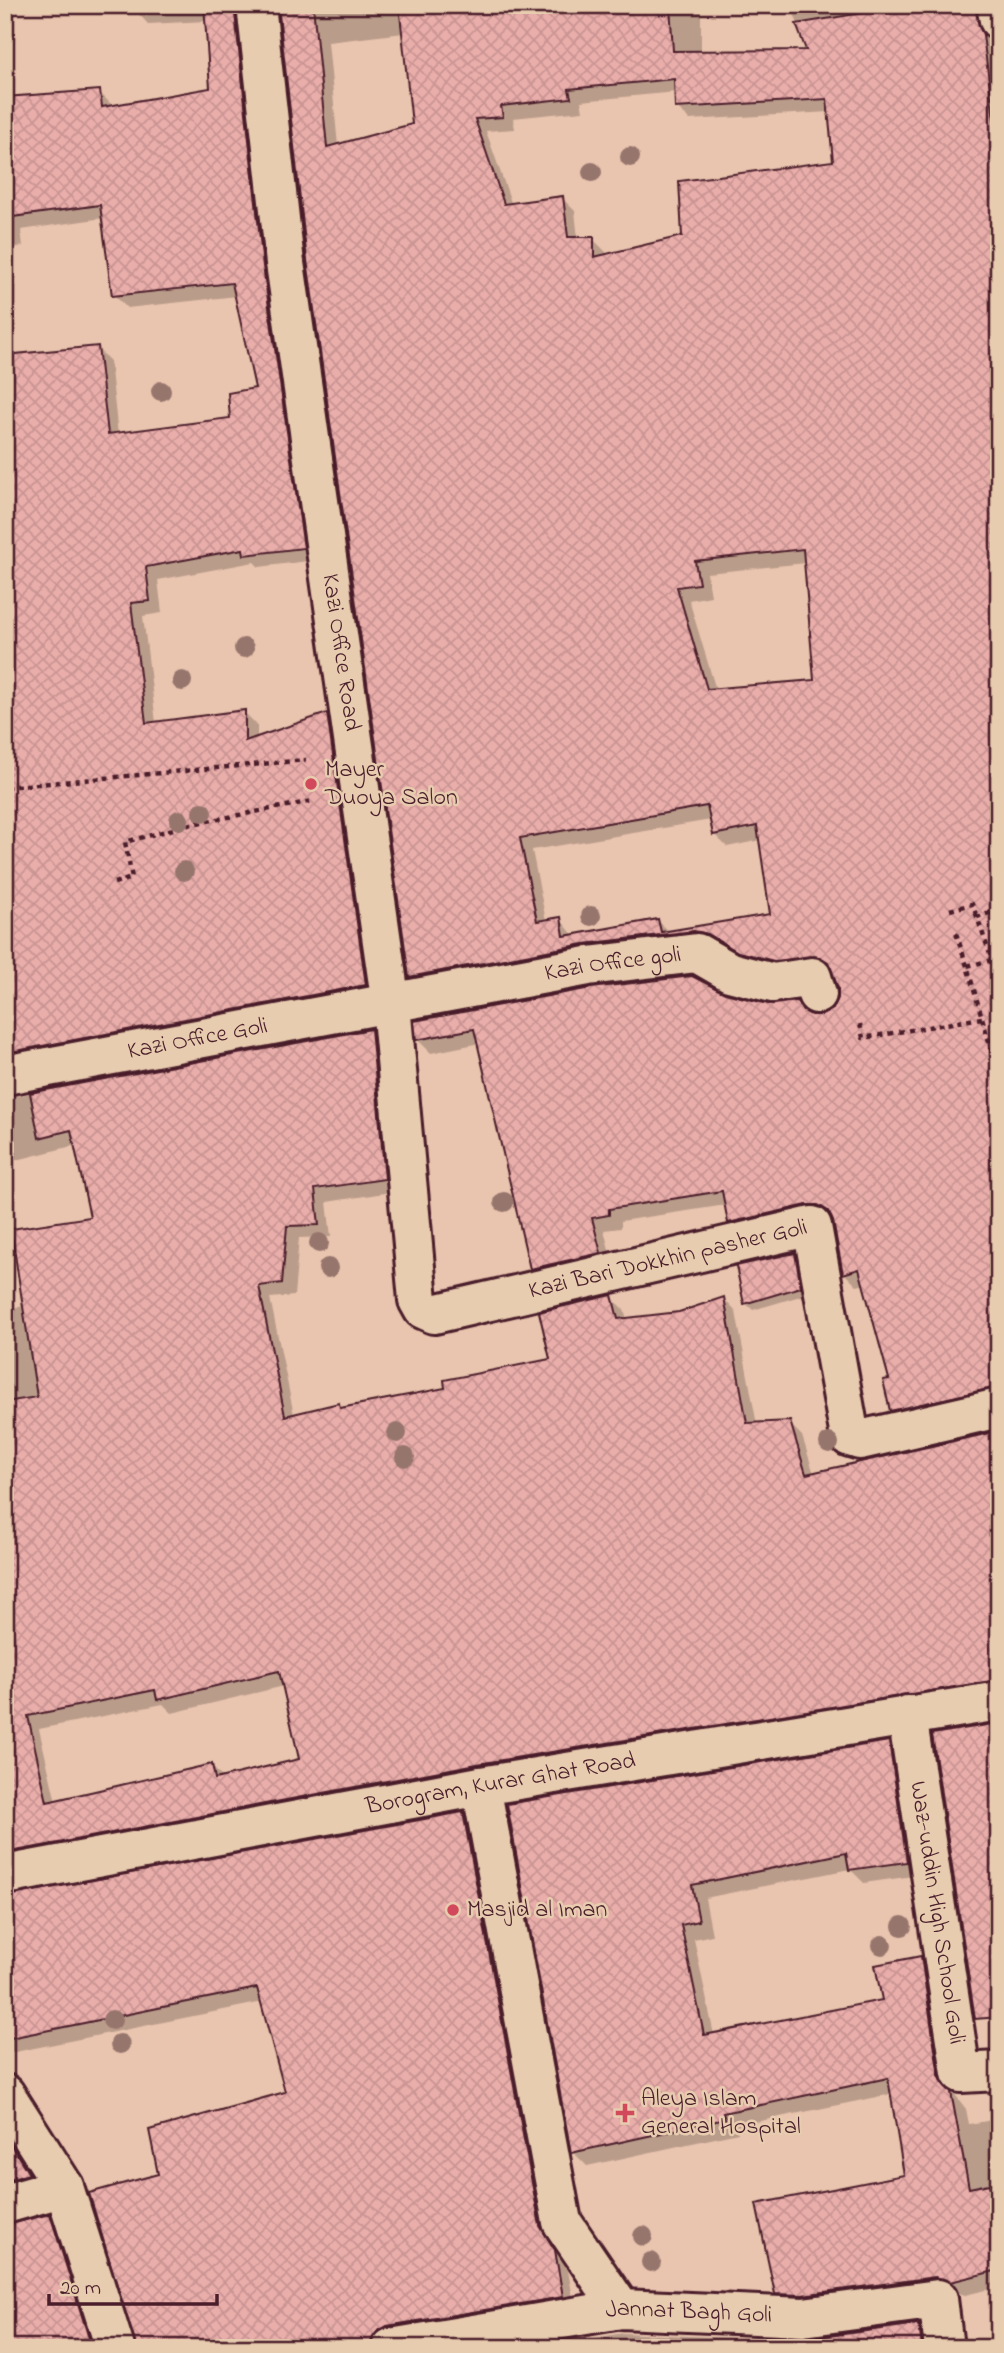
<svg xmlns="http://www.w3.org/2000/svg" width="1004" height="2353" font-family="'Indie Flower',sans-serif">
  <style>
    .shadow { fill: #0003; fill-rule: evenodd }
    .building { fill: url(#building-cross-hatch); stroke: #4a1f2b; stroke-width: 2; fill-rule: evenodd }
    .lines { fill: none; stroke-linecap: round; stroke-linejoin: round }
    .minor-casing { stroke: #4a1f2b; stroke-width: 44 }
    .path { stroke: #4a1f2b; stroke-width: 4.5; stroke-dasharray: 5 5; stroke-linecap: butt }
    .minor { stroke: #e8ccaf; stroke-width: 38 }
    .tree { fill: #96746d }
    .poi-dot { fill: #d1495b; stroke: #e8ccaf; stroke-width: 2.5 }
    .labels { text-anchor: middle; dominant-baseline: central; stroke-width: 5; stroke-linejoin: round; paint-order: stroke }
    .street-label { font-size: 24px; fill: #4a1f2b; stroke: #e8ccaf }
    .poi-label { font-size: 24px; fill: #4a1f2b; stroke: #e8ccaf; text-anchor: start }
  </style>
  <defs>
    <pattern id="building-cross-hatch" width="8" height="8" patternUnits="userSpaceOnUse" patternTransform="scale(1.75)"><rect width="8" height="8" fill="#e9adaa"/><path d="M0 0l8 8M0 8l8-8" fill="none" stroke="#c99492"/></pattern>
  </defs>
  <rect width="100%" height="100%" fill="#e9c4ae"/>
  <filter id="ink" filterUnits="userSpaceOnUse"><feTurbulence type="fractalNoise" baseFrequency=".0143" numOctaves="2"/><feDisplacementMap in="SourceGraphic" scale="14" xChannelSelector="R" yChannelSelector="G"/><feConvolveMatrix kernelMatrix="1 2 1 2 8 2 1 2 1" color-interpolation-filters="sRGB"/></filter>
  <g filter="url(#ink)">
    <!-- shadow -->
    <path class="shadow" d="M137,5H252L316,560L259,567L254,562L158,580L162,613L143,616L156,723L244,712L257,725V738L327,715L339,727L378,998L5,1070V358L97,348L110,361L118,435L232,419L257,390L237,296L127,308L114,295L103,218L21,230L23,246L5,249V179L100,93L113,106L212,90L207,21L148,24L136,11Z
      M280,5H701V52H808L791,5H992L987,23L993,43H999V1403L905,1423L892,1410V1380L865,1284L857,1286L844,1273L833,1217H821L743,1235L730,1222L726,1205L621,1221V1228L604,1230L613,1265L544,1281L531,1268L480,1043L431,1053L418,1040L416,1022L724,995L768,1006L796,1003L808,1015L823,1017L835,1010L840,999V987L833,969L788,973L753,964L424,989L411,976ZM404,33L414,126L338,146L328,42ZM676,92L677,107L690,120L830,112L835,163L684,237L606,256V252L593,239H578L575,211L562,198L512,205L486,131L515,129L513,118L583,111L581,101ZM806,563L816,681L716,690L689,600L711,596L707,573ZM711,820L714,834L727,847L761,840L772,915L670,932L658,921L574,936L560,919L546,921L532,850Z
      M371,1031L384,1044L397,1191L327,1202L331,1237L299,1238L294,1296L270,1298L294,1415L338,1405L343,1410L447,1389L552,1360L611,1297L624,1310L627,1320L679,1314L724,1299L736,1312L757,1425L789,1423L802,1436L814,1474L999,1432V1695L5,1870V1309L25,1306L92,1218L76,1145L5,1163V1098ZM284,1686L301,1760L224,1779L211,1766L56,1802L39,1729L163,1704L172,1713Z
      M794,1254L802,1262L807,1294L753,1310L745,1303Z
      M888,1743L902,1757L920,1875L864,1883L850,1869L705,1898L712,1935L694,1939L714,2035L884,2001L921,1957L934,1971L953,2092L966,2109L969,2124L999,2119V2287L965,2295L950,2290L791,2307L776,2293L906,2176L892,2094L736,2126L738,2133L587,2166L573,2152L509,1805Z
      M463,1813L476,1826L553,2241L567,2265L575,2309L387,2348H138L160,2175L287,2093L263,2002L5,2054V1898Z
      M5,2131L40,2187L5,2200Z
      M49,2216L62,2229L100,2348H5Z
      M918,2325L931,2338L932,2348H534L623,2333L802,2341Z"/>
    <!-- building -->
    <path class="building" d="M204,5H234L263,266L304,548L244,555L243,549L146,567L150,601L131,603L146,723L245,710V741L327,713L366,985L5,1053V355L98,346L108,434L230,418L228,393L255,388L232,283L112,296L100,205L5,218V97L100,90L102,107L210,88Z
      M278,5H313L327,147L412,124L399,5H670L673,51L806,50L796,24L909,5H975L983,35L999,158V1387L890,1411L883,1380L889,1379L859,1269L843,1274L833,1221L828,1211L818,1205H807L728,1223L722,1191L609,1209V1215L592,1218L601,1253L530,1269L474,1029L416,1040L414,1021L591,988L692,976L725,993L768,1004L797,1001L802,1010L811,1015H822L833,1009L838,998V988L828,962L820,957L774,961L738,952L708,934L694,931L584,944L409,977L307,260ZM674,79L675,108L827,99L833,161L679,181L682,236L594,257V237H568L563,196L504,204L475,119L503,117L501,106L571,98L569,89ZM803,549L814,680L707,689L677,587L699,584L695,561ZM707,806L713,835L757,826L770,914L661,932L658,919L564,936L561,917L537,921L520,838Z
      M371,1029L385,1179L315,1189L319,1225L287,1226L282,1283L259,1286L285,1416L339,1403L340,1408L445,1388L444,1380L550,1359L539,1312L612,1295L618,1319L679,1312L724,1297L747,1423L790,1421L806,1474L999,1431V1680L477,1764L5,1853V1402L37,1397L11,1229L90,1217L71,1130L39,1138L30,1093ZM279,1671L299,1759L215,1779L212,1764L47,1802L28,1716L155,1690L157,1700Z
      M795,1253L801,1287L744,1304L736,1266Z
      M999,1723V2017L975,2019L932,1734Z
      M889,1741L907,1862L849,1870L846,1853L692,1885L699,1921L681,1925L704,2035L882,2000L875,1965L921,1956L939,2076L951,2092L969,2188L989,2184L999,2224V2270L950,2282L935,2277L802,2295L775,2294L756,2204L904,2175L888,2078L723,2113L725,2119L571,2153L507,1804Z
      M463,1812L540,2226L555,2250L563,2297L387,2326L377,2332L370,2348H136L89,2193L158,2174L149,2130L285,2092L257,1988L5,2039V1896Z
      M5,2135L29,2174L5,2181Z
      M50,2214L92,2348H5V2225Z
      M919,2324L922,2348H787L784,2338L806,2339Z"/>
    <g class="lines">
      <defs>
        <g id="minor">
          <path id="s1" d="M256,5L285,263L391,1005L418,1300L423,1309L434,1314L812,1226L850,1437L860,1440L999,1408"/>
          <path d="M996,5L999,20"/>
          <path id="s2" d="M5,1075L588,966L697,953L730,972L773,983L812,977L817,994"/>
          <path id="s3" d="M907,1715L961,2073L999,2071"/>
          <path d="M481,1786L562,2222L621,2309"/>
          <path id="s4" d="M5,1875L481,1786L999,1701"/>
          <path d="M5,2094L64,2187L115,2348"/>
          <path d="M5,2204L64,2187"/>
          <path id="s5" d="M391,2348L621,2309L803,2317L938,2299L944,2348"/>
        </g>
      </defs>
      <!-- minor casing -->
      <use href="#minor" class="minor-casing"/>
      <!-- path -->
      <path class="path" d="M5,787L306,760
        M994,858L999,871
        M114,883L132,878L125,842L192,824L313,801
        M950,910L972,904L977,917
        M956,933L967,966
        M860,1024L863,1038L982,1018
        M992,1052L967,966L992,960L977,917L999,910"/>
      <!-- minor -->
      <use href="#minor" class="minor"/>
    </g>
    <!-- trees -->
    <g class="tree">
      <circle cx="630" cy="157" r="10"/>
      <circle cx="592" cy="172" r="10"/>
      <circle cx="161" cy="391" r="10"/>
      <circle cx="244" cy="648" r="10"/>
      <circle cx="182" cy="681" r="10"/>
      <circle cx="202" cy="812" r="10"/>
      <circle cx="179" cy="820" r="10"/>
      <circle cx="184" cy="871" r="10"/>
      <circle cx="591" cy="916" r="10"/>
      <circle cx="504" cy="1202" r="10"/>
      <circle cx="319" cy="1243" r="10"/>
      <circle cx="328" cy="1268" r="10"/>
      <circle cx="397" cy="1433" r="10"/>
      <circle cx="829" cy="1443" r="10"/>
      <circle cx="405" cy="1457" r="10"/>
      <circle cx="902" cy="1926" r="10"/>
      <circle cx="882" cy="1945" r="10"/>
      <circle cx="112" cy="2020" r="10"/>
      <circle cx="120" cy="2044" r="10"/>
      <circle cx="643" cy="2236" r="10"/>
      <circle cx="651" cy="2262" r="10"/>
    </g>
  </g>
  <!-- markers -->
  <g class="poi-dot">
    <circle cx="311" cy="784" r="7"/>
    <circle cx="453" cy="1910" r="7"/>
    <path d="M621.5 2102.5h7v7h7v7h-7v7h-7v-7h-7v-7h7z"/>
  </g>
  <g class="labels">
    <!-- street labels -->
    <g class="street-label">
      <text stroke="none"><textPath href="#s1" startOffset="653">Kazi Office Road</textPath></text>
      <text stroke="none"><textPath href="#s2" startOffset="618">Kazi Office goli</textPath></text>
      <text stroke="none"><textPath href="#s2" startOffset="196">Kazi Office Goli</textPath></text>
      <text stroke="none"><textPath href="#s1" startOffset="1568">Kazi Bari Dokkhin pasher Goli</textPath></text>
      <text stroke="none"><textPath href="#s4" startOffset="504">Borogram, Kurar Ghat Road</textPath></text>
      <text stroke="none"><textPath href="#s3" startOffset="200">Waz-uddin High School Goli</textPath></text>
      <text stroke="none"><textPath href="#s5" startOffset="301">Jannat Bagh Goli</textPath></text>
    </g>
    <!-- poi labels -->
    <g class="poi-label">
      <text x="325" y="770">Mayer<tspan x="325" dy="28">Duoya Salon</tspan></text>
      <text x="467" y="1910">Masjid al Iman</text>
      <text x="641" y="2099">Aleya Islam<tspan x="641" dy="28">General Hospital</tspan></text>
    </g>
  </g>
  <!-- margin -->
  <rect width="1004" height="2353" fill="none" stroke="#e8ccaf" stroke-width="28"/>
  <rect x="14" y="14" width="976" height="2325" fill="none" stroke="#4a1f2b" stroke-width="2.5" filter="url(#ink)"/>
  <!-- scale -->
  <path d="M49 2294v10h168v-10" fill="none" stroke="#4a1f2b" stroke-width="3.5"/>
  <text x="60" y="2294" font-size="21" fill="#4a1f2b" stroke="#e8ccaf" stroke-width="5" paint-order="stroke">20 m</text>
</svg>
